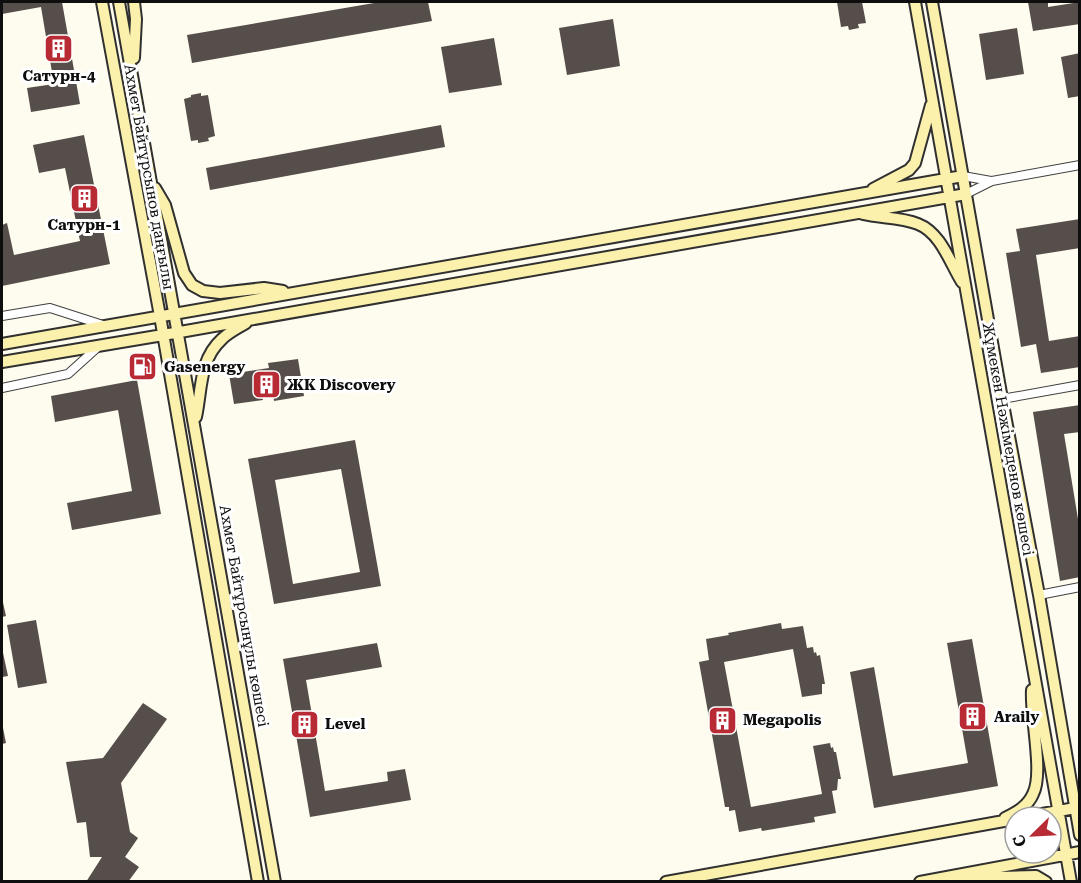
<svg xmlns="http://www.w3.org/2000/svg" width="1081" height="883" font-family="'Roboto Serif',serif">
  <style>
    .building { fill: #564e4a; fill-rule: evenodd }
    .lines { fill: none; stroke-linecap: round; stroke-linejoin: round }
    .street-casing { stroke: #414141; stroke-width: 10 }
    .secondary-casing { stroke: #303030; stroke-width: 14 }
    .street { stroke: #fff; stroke-width: 8 }
    .secondary { stroke: #fbf1ad; stroke-width: 10 }
    .labels { text-anchor: middle; dominant-baseline: central; stroke-width: 6; stroke-linejoin: round; paint-order: stroke }
    .poi-label { font-size: 15px; font-weight: bold; fill: #0e0e0e; stroke: #fff; text-anchor: start }
    .street-label { font-size: 15px; fill: #0e0e0e; stroke: #fff }
  </style>
  <rect width="100%" height="100%" fill="#fefbef"/>
  <!-- building -->
  <path class="building" d="M2,2H62L80,104L31,112L27,88L54,84L41,7L2,14Z
    M380,2H428L432,21L192,63L187,35Z
    M837,2H862L866,23L858,24L859,28L849,30L848,26L841,27Z
    M1028,2H1048V7L1080,2V24L1033,31Z
    M613,19L620,66L567,75L559,28Z
    M1017,28L1024,74L986,80L979,34Z
    M494,38L502,85L449,93L441,47Z
    M1080,53V96L1068,98L1061,57Z
    M201,93V96L208,95L215,136L208,138L209,141L198,143V140L191,141L184,99L191,97V95Z
    M441,125L445,147L210,190L206,168Z
    M84,135L110,264L2,286V225L7,223L14,255L80,241L65,168L39,173L33,145Z
    M1080,219V248L1036,255L1049,341L1080,336V367L1041,373L1036,344L1021,347L1006,253L1020,251L1016,229Z
    M298,359L304,396L274,401L273,395L262,397L263,400L234,404L229,374L269,368L268,363Z
    M137,380L161,514L72,530L67,503L132,491L118,410L55,422L51,396Z
    M1080,405V432L1064,434L1080,531V577L1060,581L1033,412Z
    M355,440L381,586L274,604L248,459ZM341,469L360,572L293,584L275,480Z
    M2,598L6,616L2,617Z
    M36,620L47,683L18,688L7,625Z
    M781,623L782,629L803,626L807,648L813,647L814,653L816,652L817,656L820,655L825,684H822V694L802,697L793,649L724,662L751,807L822,794L813,746L830,743L831,748L833,747L834,752H836L841,779H838L837,790L832,791L836,813L814,817L815,822L762,831L761,828L739,832L735,810L729,811V807H725L699,662L709,660L706,639L729,635L728,633Z
    M972,639L998,786L874,808L850,672L874,667L893,776L968,763L947,643Z
    M377,643L382,667L306,680L325,791L388,781L387,772L405,769L411,800L310,817L283,659Z
    M2,648L8,676L2,677Z
    M143,703L167,719L121,783L130,832L138,838L125,857L139,867L128,882H86L102,857H90L86,822L77,823L66,762L103,758Z
    M2,723L6,743L2,744Z"/>
  <g class="lines">
    <defs>
      <path id="street" d="M963,176L991,181
        M966,194L992,181L1080,165
        M2,316L50,308L103,325
        M2,388L68,374L99,346
        M1002,399L1080,385
        M1039,595L1080,587"/>
      <path id="secondary" d="M102,2L160,316L258,882
        M119,2L275,882
        M134,2L136,19L134,58
        M915,2L1071,882
        M932,2L1002,399L1039,595L1080,835
        M155,188L165,205L184,273L192,285L203,291L220,293L264,288L283,291
        M873,189L909,170L915,163L931,105
        M863,214C880,218 901,217 918,224C941,233 950,263 962,282
        M2,344L963,176
        M2,362L163,335L966,194
        M196,417C202,389 199,360 222,339C229,332 238,328 246,323
        M1026,817L1075,808
        M1005,818C1017,812 1028,806 1033,794C1044,773 1030,717 1032,690
        M965,878L1036,876L1046,882
        M666,882L1015,819
        M920,882L1080,852"/>
    </defs>
    <!-- street casing -->
    <use href="#street" class="street-casing"/>
    <!-- secondary casing -->
    <use href="#secondary" class="secondary-casing"/>
    <!-- street -->
    <use href="#street" class="street"/>
    <!-- secondary -->
    <use href="#secondary" class="secondary"/>
  </g>
  <!-- icons -->
  <defs>
    <symbol id="building-square" viewBox="-11 -11 22 22"><rect x="-9" y="-9" width="18" height="18" rx="4" fill="#b82b35" stroke="#fff"/><path d="M-4-6H4V6H1V3H-1V6H-4ZM-2.5-4.3h1.7v1.8h-1.7ZM.8-4.3h1.7v1.8H.8ZM-2.5-1h1.7V.8h-1.7ZM.8-1h1.7V.8H.8Z" fill="#fff"/></symbol>
    <symbol id="fuel-square" viewBox="-11 -11 22 22"><rect x="-9" y="-9" width="18" height="18" rx="4" fill="#b82b35" stroke="#fff"/><path d="M-5.5-6h7V0h2V4h1.3V-2.5L3-4.5l.8-.8L6-3V5H2.5V1h-1V6h-7ZM-4.2-4.7v3.2H.2V-4.7Z" fill="#fff"/></symbol>
  </defs>
  <g fill-rule="evenodd">
    <use href="#building-square" x="42" y="32" width="33" height="33"/>
    <use href="#building-square" x="68" y="182" width="33" height="33"/>
    <use href="#fuel-square" x="126" y="350" width="33" height="33"/>
    <use href="#building-square" x="250" y="368" width="33" height="33"/>
    <use href="#building-square" x="956" y="700" width="33" height="33"/>
    <use href="#building-square" x="706" y="704" width="33" height="33"/>
    <use href="#building-square" x="288" y="708" width="33" height="33"/>
  </g>
  <g class="labels">
    <!-- poi labels -->
    <g class="poi-label">
      <text x="59" y="76" text-anchor="middle">Сатурн-4</text>
      <text x="84" y="225" text-anchor="middle">Сатурн-1</text>
      <text x="164" y="367">Gasenergy</text>
      <text x="287" y="385">ЖК Discovery</text>
      <text x="994" y="717">Araily</text>
      <text x="743" y="720">Megapolis</text>
      <text x="325" y="724">Level</text>
    </g>
    <!-- street labels -->
    <g class="street-label">
      <text transform="translate(149 177) rotate(80)">Ахмет Байтұрсынов даңғылы</text>
      <text transform="translate(1008 439) rotate(80)">Жұмекен Нәжімеденов көшесі</text>
      <text transform="translate(244 616) rotate(80)">Ахмет Байтұрсынұлы көшесі</text>
    </g>
  </g>
  <!-- border -->
  <rect width="1081" height="883" fill="none" stroke="#0e0e0e" stroke-width="6"/>
  <!-- north arrow -->
  <g transform="translate(1033 835) rotate(246)"><circle r="28" fill="#ffffff" stroke="#9f9f9f" stroke-width="1.5"/>
  <path d="M0-4.5L10 22L0 15L-10 22Z" fill="#b82b35"/>
  <text y="-9" font-size="16" font-weight="bold" text-anchor="middle" fill="#0e0e0e">С</text>
  </g>
</svg>
